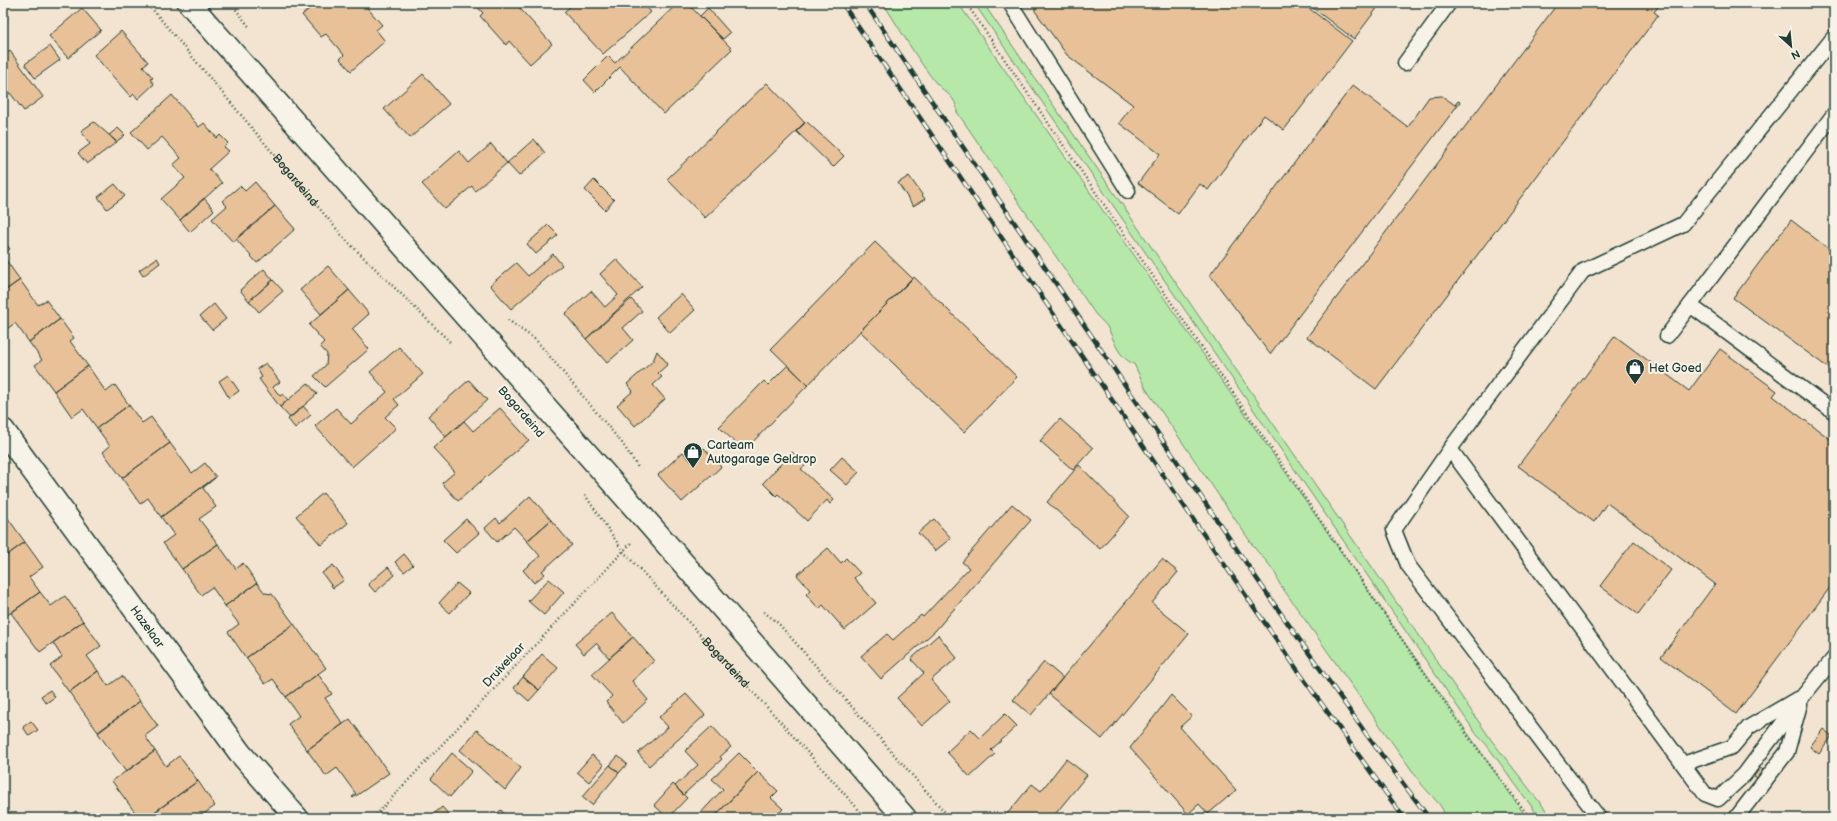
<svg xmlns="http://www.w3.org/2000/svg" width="1837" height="821" font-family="'Balsamiq Sans',sans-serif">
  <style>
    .green { fill: #b6e8a9; stroke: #6a926e }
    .building { fill: #e8c199; stroke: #1f3d34 }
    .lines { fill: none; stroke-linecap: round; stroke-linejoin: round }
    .service-casing { stroke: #1f3d34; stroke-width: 17 }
    .minor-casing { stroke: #1f3d34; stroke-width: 25 }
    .tertiary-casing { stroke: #1f3d34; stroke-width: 25 }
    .path { stroke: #1f3d34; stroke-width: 2.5; stroke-dasharray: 1 3; stroke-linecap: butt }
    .service { stroke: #f7f3e8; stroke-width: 14 }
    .minor { stroke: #f7f3e8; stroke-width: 22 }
    .tertiary { stroke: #f7f3e8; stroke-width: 22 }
    .rail-casing { stroke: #1f3d34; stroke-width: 4.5 }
    .rail { stroke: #f7f3e8; stroke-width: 3; stroke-dasharray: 9; stroke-linecap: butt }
    .labels { text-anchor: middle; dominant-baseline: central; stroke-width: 4; stroke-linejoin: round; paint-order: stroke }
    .street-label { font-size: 12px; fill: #1f3d34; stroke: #f7f3e8 }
    .poi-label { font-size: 12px; fill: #1f3d34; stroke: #f7f3e8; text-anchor: start }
  </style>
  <rect width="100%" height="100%" fill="#f2e4d0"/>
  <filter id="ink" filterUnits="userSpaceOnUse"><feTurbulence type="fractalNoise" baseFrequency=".025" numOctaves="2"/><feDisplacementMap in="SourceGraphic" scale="8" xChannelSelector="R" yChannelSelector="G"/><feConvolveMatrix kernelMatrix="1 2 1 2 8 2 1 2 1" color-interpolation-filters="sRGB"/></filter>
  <g filter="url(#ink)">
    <!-- green -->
    <path class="green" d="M883,3H958L1527,818H1447L1440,805L1423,786L1279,583C1276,569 1263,559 1254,547L1146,389L1134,364C1119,358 1115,343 1109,330C1106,324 1101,320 1096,315L957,112C957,97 945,93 936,83C916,58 900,29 883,3Z
      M974,3H983L1492,741L1552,818H1540L1486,744L1477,735Z"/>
    <!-- building -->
    <path class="building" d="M316,3H363L382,25L376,30L385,41L351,71L340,59L344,55L326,34L321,37L302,15Z
      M474,3H515L552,44L530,64L509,41L506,45L480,16L483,13Z
      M574,3H643L651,12L603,54L564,12Z
      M678,3H687L732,49L664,114L620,67L595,92L584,80L608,56L615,63L616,62Z
      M1035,3H1302L1352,41L1284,130L1264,115L1208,190L1200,184L1178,214L1138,183L1160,154L1119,123L1133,105L1067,55L1035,11Z
      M1306,3H1381L1354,39Z
      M1558,3H1661L1654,12L1658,15L1645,33L1376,389L1307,337Z
      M82,8L101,30L68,58L49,36Z
      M708,8L730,33L723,39L700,16Z
      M121,31L148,62L143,66L153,78L150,79L154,84L138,99L134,94L131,97L94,55Z
      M50,46L60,60L35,78L25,64Z
      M10,51L43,97L24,111L10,93L3,98V56Z
      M423,74L449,104L410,138L384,109Z
      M767,83L805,123L705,218L667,179Z
      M1353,85L1408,127L1429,97L1442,96L1455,105L1458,101L1460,102L1270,354L1210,275Z
      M172,95L199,127L204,123L217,138L220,135L228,143L224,147L229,151L209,169L222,183L180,220L161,199L185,178L173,165L181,158L162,137L147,150L131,132Z
      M806,121L844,156L833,167L796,131Z
      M94,122L117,142L87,164L78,153L90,144L81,131Z
      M118,128L125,135L116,142L109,135Z
      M534,139L545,153L519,176L507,163L475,191L472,186L445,209L422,184L459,151L469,163L491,144L507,163Z
      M909,176L925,199L913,206L898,183Z
      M594,180L614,200L605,210L585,190Z
      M255,182L275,206L233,242L212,219L227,206L222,201L240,186L245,191Z
      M115,184L125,196L107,209L98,197Z
      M204,198L214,210L190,232L180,220Z
      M275,206L295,229L257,263L236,239Z
      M1791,220L1834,253V372L1733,298Z
      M548,225L558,235L536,254L527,244Z
      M3,240L10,249L3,254Z
      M875,242L912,278L808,385L771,349Z
      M553,254L562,265L511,309L490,285L516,263L528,276Z
      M3,256L20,280L3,292Z
      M157,258L160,263L143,276L139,270Z
      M616,259L642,287L586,339L565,314L591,291L605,307L618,295L600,274Z
      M328,266L349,290L321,314L300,290Z
      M264,269L273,280L249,301L240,290Z
      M914,277L1017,377L964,432L860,331Z
      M20,280L38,305L46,300L60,319L29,342L15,323L4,331L3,329V292Z
      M273,280L283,291L259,312L249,301Z
      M349,290L369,314L352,329L369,349L325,387L314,376L326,365L327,354L320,346L324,342L309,325Z
      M681,294L695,310L670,333L656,317Z
      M631,299L642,311L623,328L633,340L607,363L586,339Z
      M214,304L226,319L212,330L200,316Z
      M60,319L74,338L70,341L88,366L54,391L35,365L42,360L29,342Z
      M1615,336L1689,391L1720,349L1777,391L1773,396L1834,442V582L1736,714L1661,657L1715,584L1607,503L1594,522L1518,466Z
      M399,347L423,374L394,399L399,405L385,417L396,428L352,467L315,426L336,408L351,424L387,392L370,372Z
      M657,351L668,364L658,373L662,377L653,385L665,399L635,426L617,405L633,391L627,384L653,361Z
      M266,363L280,382L273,387L280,396L283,394L288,400L280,407L259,379L262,377L257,369Z
      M788,365L808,385L744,451L719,427L764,381L768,385Z
      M88,366L106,392L115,385L129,405L97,428L83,409L72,417L54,391Z
      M228,375L239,391L229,398L219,381Z
      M469,380L487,400L446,437L428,416Z
      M308,383L317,394L290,418L280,407Z
      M129,405L142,423L151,417L170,443L122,478L103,452L110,446L97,428Z
      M303,406L311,415L295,428L288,419Z
      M500,408L529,440L458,501L442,483L455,472L433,448L464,421L473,431Z
      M1060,419L1093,448L1073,470L1040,441Z
      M170,443L192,473L205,463L216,477L161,517L148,498L140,504L122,478Z
      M704,448L721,467L682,502L658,475L683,452L691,461Z
      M792,452L806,465L801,469L834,500L830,504L827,500L807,521L778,494L776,496L763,483Z
      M842,457L859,472L847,485L830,470Z
      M1079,465L1129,516L1100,549L1047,502Z
      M216,477L203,488L216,507L199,519L218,544L182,569L163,543L174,535L161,517Z
      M323,493L348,523L321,545L296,516Z
      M530,496L551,520L527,541L514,527L497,542L485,528L496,518L500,523Z
      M1012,504L1031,520L935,631L881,679L861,656L887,634L893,640L921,615L923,617L969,568L962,562Z
      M7,517L25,542L3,558V520Z
      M466,519L479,533L456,553L443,540Z
      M934,519L951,538L935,551L918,533Z
      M551,520L572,545L542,571L545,574L534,583L523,570L540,556L527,541Z
      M1634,541L1671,570L1638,614L1600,586Z
      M25,542L43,567L29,577L40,592L3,618V579L5,577L3,574V558Z
      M218,544L236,569L243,563L257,583L225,606L212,587L201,595L182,569Z
      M828,548L841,563L846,558L860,573L854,578L876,603L845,630L823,605L819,609L806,594L810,590L797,575Z
      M404,554L413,565L404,572L395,562Z
      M1162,559L1178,572L1152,603L1189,634L1102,739L1049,694Z
      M333,565L344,580L333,588L322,573Z
      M388,567L395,575L375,592L368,584Z
      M549,579L564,592L544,615L528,601Z
      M257,583L265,593L272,594L294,624L246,658L228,632L239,624L225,606Z
      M457,583L469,593L450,613L439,603Z
      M40,592L51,606L65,596L83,621L40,652L11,613Z
      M612,613L633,637L609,658L596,643L584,654L575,644Z
      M83,621L101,646L87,656L98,671L69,692L50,666L62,657L53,643Z
      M294,624L326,668L286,697L273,679L265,684L246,658Z
      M938,635L957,658L931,680L950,701L922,726L897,698L924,673L911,659Z
      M633,637L654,661L632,681L648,700L623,723L606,702L612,696L592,674Z
      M542,654L558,668L539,690L523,677Z
      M1044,662L1063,678L1031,715L1013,700Z
      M98,671L108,686L122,676L140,701L98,732L69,692Z
      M318,674L332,694L325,698L343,724L307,750L288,724L299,716L286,697Z
      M523,677L539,690L529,701L514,688Z
      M50,690L55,697L46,703L41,696Z
      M686,694L705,715L649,766L638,753L668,727L659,717Z
      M1171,695L1192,716L1180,727L1236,790L1208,814L1199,804L1188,814L1130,748Z
      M140,701L158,726L145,736L155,751L126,772L98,733Z
      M1005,714L1017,726L991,750L995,754L970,777L947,752L971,729L980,738Z
      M350,719L389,773L353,798L352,797L356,794L337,768L326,776L307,750Z
      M31,721L38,730L29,736L23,727Z
      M712,726L731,747L720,757L722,759L683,795L675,786L698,765L685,751Z
      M1823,729L1832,736L1819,754L1810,747Z
      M477,730L521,768L505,790L460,750Z
      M155,751L166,766L179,756L198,781L146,818H139L112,781Z
      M452,753L472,771L450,797L431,779Z
      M739,753L758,772L713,818H696L723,789L712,779Z
      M592,755L604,765L589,782L577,772Z
      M618,756L627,764L619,773L610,765Z
      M1066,759L1087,775L1052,818H1012L1007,814L1032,784L1041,791Z
      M610,765L619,773L592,805L582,797Z
      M1760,768L1765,771L1759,779L1754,776Z
      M758,772L778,791L771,798L783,809L774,818H735L732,816L730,818H713Z
      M198,781L215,806L202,815L204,818H160L155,812Z
      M673,784L687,798L668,818L654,805Z
      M442,807L452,818H429Z
      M501,810L508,818H492Z
      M76,811L81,818H66Z"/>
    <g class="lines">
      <defs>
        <path id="service" d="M1010,3L1128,191
          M1834,37L1683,224L1583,271L1450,449L1705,794L1718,799L1744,775L1803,696L1834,658
          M1405,63L1449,3
          M1690,305L1834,412
          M1667,336L1834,114
          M1450,449L1394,530L1408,565L1599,818
          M1683,764L1732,747L1749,727L1797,699
          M1736,818L1787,752L1800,704"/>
        <g id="minor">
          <path id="s3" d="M3,430L240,753L297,818"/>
        </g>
        <path id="tertiary" d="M189,3L650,525L905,818"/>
      </defs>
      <!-- service casing -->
      <use href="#service" class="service-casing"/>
      <!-- minor casing -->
      <use href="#minor" class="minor-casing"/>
      <!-- tertiary casing -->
      <use href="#tertiary" class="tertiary-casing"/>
      <!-- path -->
      <g class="path">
        <path id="s1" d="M144,3L153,10L345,239L450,342"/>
        <path d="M231,3L250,28"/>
        <path d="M966,3L1468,736L1530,818"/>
        <path d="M508,320L536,340L622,443L639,469"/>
        <path id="s2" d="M585,495L623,551L776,717L866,818"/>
        <path d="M764,612L778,623L950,818"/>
        <path d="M373,818L631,543"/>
      </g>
      <!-- service -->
      <use href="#service" class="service"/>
      <!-- minor -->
      <use href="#minor" class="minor"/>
      <!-- tertiary -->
      <use href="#tertiary" class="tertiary"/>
      <defs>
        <path id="rail" d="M842,3L1197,525L1303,678L1404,818
          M865,3L1272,601L1369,738L1429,818"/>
      </defs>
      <!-- rail casing -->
      <use href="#rail" class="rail-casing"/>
      <!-- rail -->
      <use href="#rail" class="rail"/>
    </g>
  </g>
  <!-- icons -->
  <defs>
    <symbol id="shop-pin" viewBox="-11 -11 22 30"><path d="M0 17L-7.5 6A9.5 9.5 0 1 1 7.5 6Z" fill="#1f3d34" stroke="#f7f3e8"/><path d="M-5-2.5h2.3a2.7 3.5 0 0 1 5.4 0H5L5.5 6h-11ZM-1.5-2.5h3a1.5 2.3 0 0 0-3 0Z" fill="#fff"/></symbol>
  </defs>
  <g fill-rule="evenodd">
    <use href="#shop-pin" x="1624" y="357" width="22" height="30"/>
    <use href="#shop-pin" x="682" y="441" width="22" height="30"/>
  </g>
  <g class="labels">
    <!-- street labels -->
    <g class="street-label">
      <text stroke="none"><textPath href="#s1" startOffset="233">Bogardeind</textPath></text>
      <text transform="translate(521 412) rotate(49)">Bogardeind</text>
      <text stroke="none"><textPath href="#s3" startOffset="244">Hazelaar</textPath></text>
      <text stroke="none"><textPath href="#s2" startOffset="219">Bogardeind</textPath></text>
      <text transform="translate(504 665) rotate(-47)">Druivelaar</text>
    </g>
    <!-- poi labels -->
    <g class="poi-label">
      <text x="1649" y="368">Het Goed</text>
      <text x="707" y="445">Carteam<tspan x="707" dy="14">Autogarage Geldrop</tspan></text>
    </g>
  </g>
  <!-- margin -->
  <rect width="1837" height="821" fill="none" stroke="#f7f3e8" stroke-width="16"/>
  <rect x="8" y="8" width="1821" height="805" fill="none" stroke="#1f3d34" stroke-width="1.5" filter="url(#ink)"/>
  <!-- north arrow -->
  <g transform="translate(1791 46) rotate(153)" stroke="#f7f3e8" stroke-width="3" paint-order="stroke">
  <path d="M0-3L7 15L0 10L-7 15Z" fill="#1f3d34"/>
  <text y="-6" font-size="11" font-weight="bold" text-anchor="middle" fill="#1f3d34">N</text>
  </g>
</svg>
